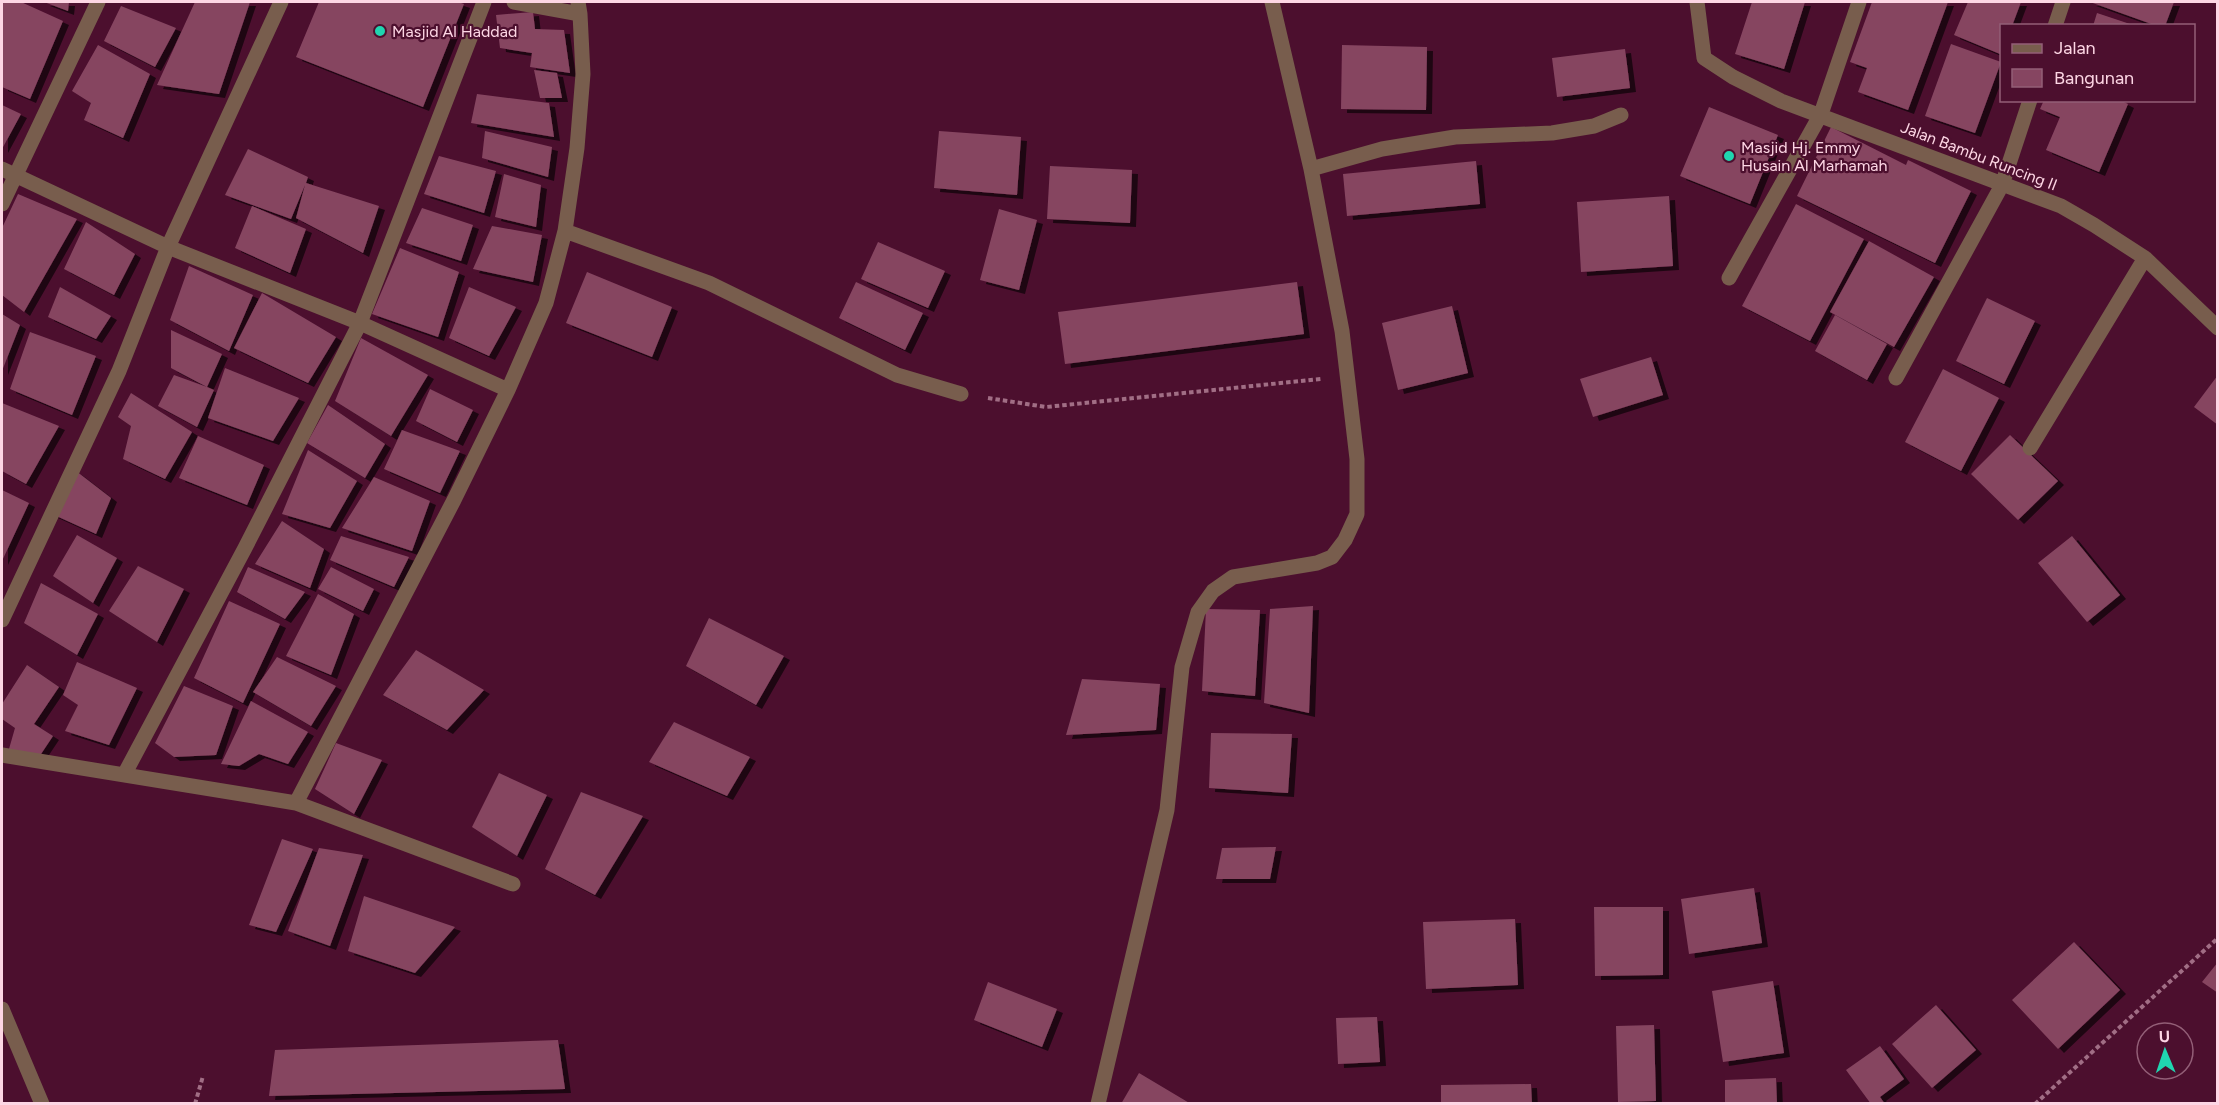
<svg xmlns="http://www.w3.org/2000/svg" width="2219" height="1105" font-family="Figtree,sans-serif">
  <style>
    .building { fill: #864561; filter: url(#shadow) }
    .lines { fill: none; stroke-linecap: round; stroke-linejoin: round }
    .path { stroke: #a16e85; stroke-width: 4; stroke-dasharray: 4.5 3; stroke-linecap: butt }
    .minor { stroke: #785d4d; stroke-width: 15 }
    .poi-dot { fill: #20d5b0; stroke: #4c0f2e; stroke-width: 2 }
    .labels { text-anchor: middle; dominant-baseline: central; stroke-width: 4.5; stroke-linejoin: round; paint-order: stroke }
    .poi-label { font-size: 16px; fill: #fdd6e4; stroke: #4c0f2e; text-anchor: start }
    .street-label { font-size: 16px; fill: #fdd6e4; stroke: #4c0f2e }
  </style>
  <defs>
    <filter id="shadow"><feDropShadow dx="6" dy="4" stdDeviation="0" flood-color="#0009"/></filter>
  </defs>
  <rect width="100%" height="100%" fill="#4c0f2e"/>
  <!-- building -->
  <path class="building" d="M2,2H21L63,21L30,99L2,87Z
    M44,2H69L68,11Z
    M195,2H250L219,94L157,85Z
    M319,2H458L464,4L423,107L296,57Z
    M1752,2H1805L1784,69L1735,54Z
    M1872,2H1948L1908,110L1858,92L1867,68L1850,62Z
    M1968,2H2021L2012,26H2002L2000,54L1954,35Z
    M2090,2H2174L2165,26H2157Z
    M121,6L176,28L155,67L104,41Z
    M533,12L535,29L564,30L570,73L530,67L532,53L500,48L496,15Z
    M2097,13L2133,25V26H2093Z
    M1951,44L2001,62L1975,133L1925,116Z
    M98,45L150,74L123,138L84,120L91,103L72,91Z
    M1342,45L1427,47L1426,110L1341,109Z
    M1625,49L1630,88L1557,97L1552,58Z
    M534,70L557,73L562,98H540Z
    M477,94L549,103L554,137L471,123Z
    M2044,100H2120L2128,104L2099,172L2046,150L2060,117L2040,109Z
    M2,105L21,114L2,149Z
    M1709,107L1778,135L1750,204L1680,176Z
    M1831,127L1906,165L1908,160L1971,191L1935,263L1797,196Z
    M485,131L552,147L548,177L482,158Z
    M939,131L1021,137L1017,195L934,188Z
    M248,149L308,177L306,183L379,206L363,253L296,218L305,185L291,219L225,195Z
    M439,156L496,171L484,213L424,194Z
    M1476,161L1480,204L1347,216L1343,174Z
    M1050,166L1132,170L1130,223L1047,219Z
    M504,174L541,185L536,227L495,217Z
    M18,194L77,219L24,312L2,295V228Z
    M1669,196L1673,266L1581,272L1577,202Z
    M1796,204L1864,239L1810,341L1742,306Z
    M252,206L306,229L290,273L235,248Z
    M422,208L473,225L461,261L406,243Z
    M999,209L1037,220L1019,290L980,280Z
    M86,222L135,254L114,295L64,269Z
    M492,226L542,235L533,282L473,269Z
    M1869,241L1934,277L1894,347L1830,312Z
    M878,242L945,271L928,308L861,279Z
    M400,248L459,272L438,337L372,314Z
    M189,266L253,295L229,351L170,320Z
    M587,272L672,307L652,357L566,323Z
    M856,282L923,313L905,350L839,318Z
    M1297,282L1304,334L1065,364L1058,312Z
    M60,287L111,316L96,339L48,317Z
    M469,287L516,307L489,356L449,338Z
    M262,293L336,337L308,383L234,348Z
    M1987,298L2035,321L2004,384L1956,361Z
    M1452,306L1468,373L1398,390L1382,323Z
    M2,314L20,325L2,371Z
    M1835,315L1887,344L1867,380L1815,351Z
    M171,330L222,354L207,387L214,390L197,427L158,406L174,375L207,387L171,368Z
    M30,332L96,356L72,415L10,389Z
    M361,338L428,375L391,436L335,401Z
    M1651,357L1663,395L1593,417L1580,379Z
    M225,368L299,398L273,441L208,418Z
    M1943,369L1999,398L1961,471L1905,442Z
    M2218,375V425L2194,407Z
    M430,389L473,410L457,442L416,421Z
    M131,393L192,432L165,479L123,459L131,426L118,417Z
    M2,403L59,426L26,484L2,471Z
    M328,405L385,444L365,478L307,443Z
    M402,430L460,451L440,493L384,469Z
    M2010,435L2058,481L2018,520L1971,474Z
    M198,436L264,465L247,505L179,478Z
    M308,450L357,481L330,528L282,514Z
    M76,471L111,498L96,534L52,514Z
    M374,477L430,501L412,551L342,528Z
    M2,490L29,503L2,561Z
    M282,521L324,549L310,588L255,564Z
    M77,535L117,558L93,603L53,576Z
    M341,536L409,557L394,587L330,560Z
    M2072,536L2120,595L2087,622L2038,563Z
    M138,566L184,589L157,642L109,611Z
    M248,567L305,592L285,619L237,592Z
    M331,567L374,589L363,611L318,589Z
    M41,583L98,614L77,655L24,623Z
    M318,594L354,614L331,675L286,656Z
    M229,601L280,624L243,703L194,678Z
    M1313,606L1309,713L1264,703L1270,609Z
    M1206,609L1260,610L1255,696L1202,691Z
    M709,618L784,656L756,705L686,666Z
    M416,650L484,690L447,730L383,695Z
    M277,657L336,686L311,726L253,692Z
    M77,662L137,688L109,745L65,731L78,705L63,695Z
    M27,665L59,687L34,724L53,736L39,757L9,749L15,728L2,719V704Z
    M1082,679L1160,684L1156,730L1066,735Z
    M184,686L233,706L216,755L174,757L155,743Z
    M251,701L308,732L288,764L259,754L239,766L221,764Z
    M674,722L750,757L727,796L649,762Z
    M1211,733L1292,734L1288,793L1209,788Z
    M336,743L382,760L354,814L315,789Z
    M499,773L547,795L517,856L472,827Z
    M581,792L643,816L595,895L545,869Z
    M282,839L313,849L276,932L249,925Z
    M1276,847L1270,879H1216L1222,848Z
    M319,848L363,855L330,946L288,931Z
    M1754,888L1762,943L1689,954L1681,899Z
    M364,896L455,927L415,973L348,951Z
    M1594,907H1663V975L1595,976Z
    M1515,919L1518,985L1426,989L1423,922Z
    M2074,942L2120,990L2058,1049L2012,1000Z
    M2218,962V993L2202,982Z
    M1773,981L1784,1053L1723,1062L1712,991Z
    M988,982L1057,1009L1042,1047L974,1020Z
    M1936,1005L1976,1050L1932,1088L1892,1044Z
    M1377,1017L1380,1062L1338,1064L1336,1018Z
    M1654,1025L1656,1101L1618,1102L1616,1026Z
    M558,1040L565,1089L269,1096L275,1050Z
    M1880,1046L1904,1079L1880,1097L1885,1104H1871L1846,1070Z
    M1139,1073L1191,1104H1121Z
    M1776,1078L1777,1104H1725V1080Z
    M1531,1084L1532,1104H1441V1085Z"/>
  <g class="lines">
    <!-- path -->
    <path class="path" d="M988,398L1046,407L1321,379
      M195,1104L203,1076
      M2035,1104L2218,938"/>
    <!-- minor -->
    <path class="minor" d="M514,2L580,14L578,2
      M1697,2L1704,58L1733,77L1781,101L2061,206L2094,225L2145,258L2218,328
      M2055,26L2063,2
      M2,169L168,247L360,323L508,390
      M1311,169L1382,149L1455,137L1552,133L1594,126L1621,115
      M2,204L98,2
      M565,231L709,283L897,375L961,394
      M1729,278L1821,114L1859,2
      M1896,378L2002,185L2030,100
      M2030,448L2145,258
      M2,620L119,371L168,247L281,2
      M2,755L296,803L454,500L508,390L546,303L565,231L577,148L583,74L580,14
      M124,775L245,548L360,323L484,2
      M296,803L513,884
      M2,1009L42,1104
      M1098,1104L1167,810L1182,667L1198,612L1213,591L1233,577L1317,563L1332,557L1345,540L1357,514V459L1342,331L1311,169L1272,2"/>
  </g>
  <!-- markers -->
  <g class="poi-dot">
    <circle cx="380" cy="31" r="6"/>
    <circle cx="1729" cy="156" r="6"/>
  </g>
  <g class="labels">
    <!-- poi labels -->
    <g class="poi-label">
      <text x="392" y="31">Masjid Al Haddad</text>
      <text x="1741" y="147">Masjid Hj. Emmy<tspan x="1741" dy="18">Husain Al Marhamah</tspan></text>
    </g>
    <!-- street labels -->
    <g class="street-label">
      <text transform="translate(1979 156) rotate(21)">Jalan Bambu Runcing II</text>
    </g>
  </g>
  <!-- border -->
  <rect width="2219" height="1105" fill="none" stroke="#fdd6e4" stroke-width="6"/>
  <!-- legend -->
  <rect x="2000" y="24" width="195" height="78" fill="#4c0f2e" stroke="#935f77" stroke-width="1.5"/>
  <rect x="2012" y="44" width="30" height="9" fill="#785d4d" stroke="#935f77" stroke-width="1.5"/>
  <text x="2054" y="54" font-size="18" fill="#fdd6e4">Jalan</text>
  <rect x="2012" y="69" width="30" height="18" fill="#864561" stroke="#935f77" stroke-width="1.5"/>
  <text x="2054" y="84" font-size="18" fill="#fdd6e4">Bangunan</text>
  <!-- north arrow -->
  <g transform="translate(2165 1051) rotate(358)"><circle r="28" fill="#4c0f2e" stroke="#935f77" stroke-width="1.5"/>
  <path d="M0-4.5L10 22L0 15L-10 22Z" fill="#20d5b0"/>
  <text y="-9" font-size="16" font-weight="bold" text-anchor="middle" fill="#fdd6e4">U</text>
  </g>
</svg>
